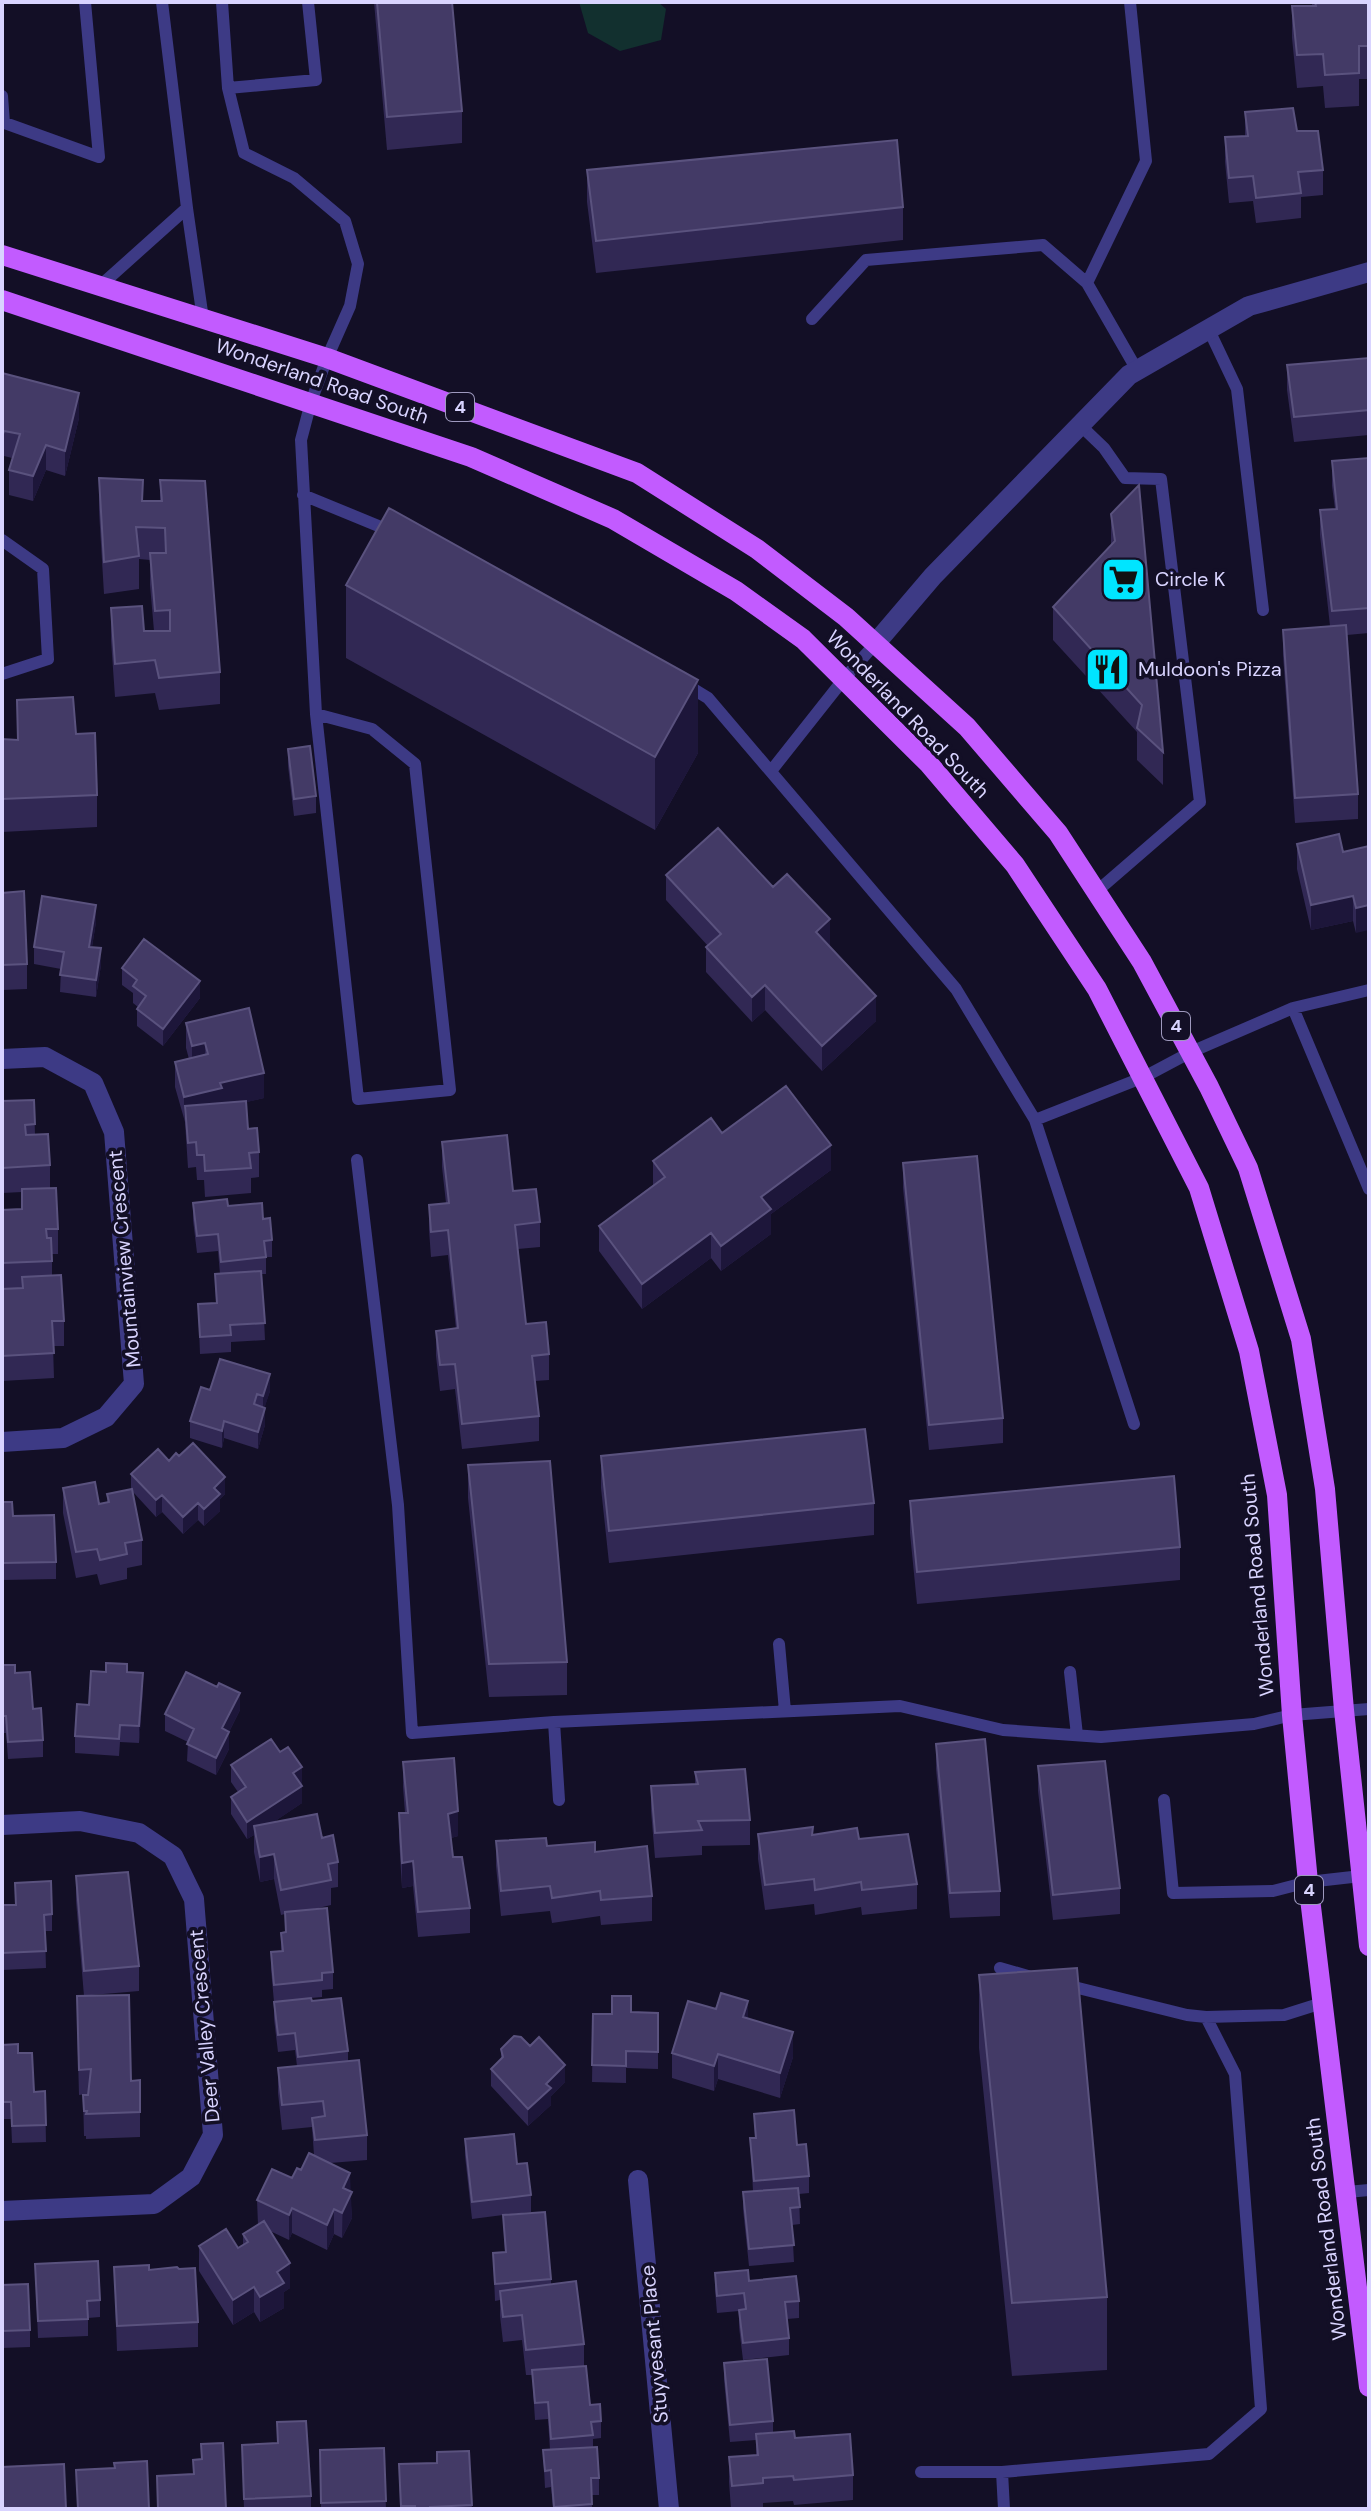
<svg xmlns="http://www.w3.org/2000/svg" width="1371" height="2511" font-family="'DM Sans',sans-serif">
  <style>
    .green { fill: #12302f }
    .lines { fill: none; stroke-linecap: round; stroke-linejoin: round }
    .service { stroke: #3d3a85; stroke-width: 12 }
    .minor { stroke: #3d3a85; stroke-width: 20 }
    .tertiary { stroke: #3d3a85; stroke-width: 20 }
    .primary { stroke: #c25bff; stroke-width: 20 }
    .wall { fill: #312854 }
    .shaded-wall { fill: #1d163a }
    .building { fill: #433a66; stroke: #5a527e; stroke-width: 2 }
    .labels { text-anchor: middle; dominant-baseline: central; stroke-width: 7; stroke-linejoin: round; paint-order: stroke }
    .shield { fill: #130f26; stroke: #9e99be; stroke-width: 2 }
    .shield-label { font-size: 18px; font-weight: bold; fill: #d9d4ff }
    .street-label { font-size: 20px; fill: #d9d4ff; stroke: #130f26 }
    .poi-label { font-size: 20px; fill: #d9d4ff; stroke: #130f26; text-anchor: start }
  </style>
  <rect width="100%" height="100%" fill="#130f26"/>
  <!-- green -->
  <path class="green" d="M579,2H658L666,9L661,40L620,51L588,33Z"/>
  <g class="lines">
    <!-- service -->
    <path class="service" d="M162,2L187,208
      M222,2L228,88L244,153L294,178L345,221L358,264L350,306L327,358L311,402L301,440L316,714L358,1099L450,1090L415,764L372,729L316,714
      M1130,2L1146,161L1087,283L1137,370
      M228,88L316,80L308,2
      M2,96L4,123
      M2,122L99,157L85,2
      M100,286L187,208L203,319
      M812,319L866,260L1043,245L1087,283
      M1209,330L1237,389L1263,610
      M1079,424L1104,448L1125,478L1161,479L1200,802L1096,892
      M303,495L393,532
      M2,540L43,569L48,659L2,674
      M685,684L708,698L956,989L1035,1120L1134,1424
      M771,771L843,680L875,644
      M1293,1008L1369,1189
      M1035,1120L1144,1077L1191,1052L1293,1008L1369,990
      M357,1160L398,1505L412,1733L554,1722L900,1706L1003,1730L1101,1737L1254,1724L1292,1715L1369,1709
      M779,1644L785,1711
      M1070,1672L1077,1735
      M554,1722L559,1800
      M1164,1800L1173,1893L1273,1891L1308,1882L1361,1876
      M1000,1968L1028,1976
      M1206,2017L1284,2015L1322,2003
      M1347,2192L1369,2190
      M921,2472H1002L1004,2509
      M1002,2472L1209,2454L1261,2409L1235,2074L1206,2017L1187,2015L1066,1985"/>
    <!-- minor -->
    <path class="minor" d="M2,1059L45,1057L93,1083L114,1132L134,1384L106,1417L63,1438L2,1442
      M2,1825L80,1821L139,1833L173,1856L194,1899L213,2135L191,2177L154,2204L2,2211
      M638,2180L669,2509"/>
    <!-- tertiary -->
    <path class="tertiary" d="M875,644L933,576L1129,375L1249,306L1369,272"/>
    <!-- primary -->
    <path class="primary" d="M2,255L327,358L637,473L757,549L846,617L967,727L1058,833L1142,962L1209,1087L1248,1168L1301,1339L1325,1489L1344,1710L1369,1946
      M2,300L471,457L613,519L736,591L803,639L929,764L1015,865L1097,989L1199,1188L1249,1351L1277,1495L1292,1715L1308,1882L1369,2387"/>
  </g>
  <!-- wall -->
  <path class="wall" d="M374,2H452L462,111V143L387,150Z
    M1312,2H1369V79H1359V106L1325,108L1323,86L1297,88L1292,38V6H1312Z
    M1245,112L1297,131L1323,170V195L1301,197V218L1256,223L1253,201L1229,203L1225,162V137H1245Z
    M587,170L903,207V240L596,273L587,202Z
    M1369,358V435L1294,442L1287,390V365Z
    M2,373L79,418L65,476L46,470L33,501L9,495V470L12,458L4,456L2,462Z
    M1369,458V633L1347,635L1358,794V819L1295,823L1283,655V630L1330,626L1320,535V510L1335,509L1332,486V461Z
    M99,478L143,501H160V480L220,672V704L159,710L155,693L115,697L111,640V608L144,631H154L150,585V560L139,559V589L104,594L99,511Z
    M1111,514L1163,752V785L1137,760V732L1053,640V607L1111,545Z
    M346,585L698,753L655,830L346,658Z
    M17,700L76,734L97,795V827L2,832V739L17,740Z
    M288,749L316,796V813L294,816L288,766Z
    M1297,844L1343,852L1369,846L1356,933L1353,921L1311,930L1297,869Z
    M666,875L773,887L830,944L829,945L876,1021L822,1071L765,1010L752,1022L706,972V947L708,946L666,900Z
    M2,893L27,964V989L2,990Z
    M96,922L92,947L101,965L96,997L60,992L61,969L34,964V947Z
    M122,968L200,998L163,1046L137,1026V1009L138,1007L133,1003V993L122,985Z
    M186,1023L264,1098L246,1102L248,1129L259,1152V1177L251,1178V1193L205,1197L204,1180H197L196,1167L188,1168L185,1122L175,1087V1062L189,1059L186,1048Z
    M34,1100L35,1135L50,1165V1188L58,1229V1254H52V1275L64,1321V1346H53L54,1378L2,1381V1210L22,1209V1192L2,1193V1101Z
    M722,1133L831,1170L771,1214V1234L721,1271L711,1258L642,1309L599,1251V1226L653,1185V1161Z
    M442,1142L513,1191L540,1222V1247L518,1249L526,1324L549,1354V1380L535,1381L539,1416V1441L462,1449L455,1389L440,1391L436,1356V1331L456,1329L448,1255L431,1257L429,1230V1205L446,1203L442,1167Z
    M903,1163L1003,1418V1443L929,1450L903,1188Z
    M193,1203L228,1206L263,1219L272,1240V1257H266V1274H262L265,1340L231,1342V1352L200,1354L198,1304L216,1303L215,1274H220L218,1251L197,1253L193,1220Z
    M210,1390L270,1391L264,1408L265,1425L258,1449L224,1438L222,1448L190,1438V1421Z
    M179,1456L225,1494L220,1499V1511L204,1526L198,1520L183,1534L162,1512L156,1517L133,1492L142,1540V1565L127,1568V1579L100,1585L97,1574L76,1578L63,1513V1488L99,1504L107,1503V1494L131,1489V1474Z
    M601,1456L874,1503V1535L609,1563L601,1488Z
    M468,1465L567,1662V1695L489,1697L468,1498Z
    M910,1501L1180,1547V1580L917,1604L910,1533Z
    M2,1502L13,1516L56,1562V1579L2,1580Z
    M2,1665L15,1673L33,1709L43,1740V1757L8,1759L6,1733H2Z
    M127,1672L143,1690L139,1743L120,1742L119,1756L75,1753V1736L89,1705Z
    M240,1710L229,1732V1749L216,1775L187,1761L188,1742L165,1731V1714Z
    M936,1744L1000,1891V1916L950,1918L936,1769Z
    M403,1762L458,1836L451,1838L453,1857L470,1908V1933L418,1937L413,1886L402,1888L399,1838V1813H405L403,1787Z
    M231,1765L302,1784L301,1785L302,1803L272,1823L322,1838L338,1862V1887L331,1888V1905L310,1910L333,1972V1989L322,1990V1997L311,1998L312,2001L348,2051V2061L367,2135V2160L330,2163L350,2192L352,2218L342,2238L334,2234L327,2250L292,2233L289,2240L270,2231L290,2288L284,2292V2308L260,2322L254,2312L233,2325L199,2271V2246L238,2248L243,2245V2234L258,2225L257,2200L292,2178L314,2155L312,2127L282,2130L278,2093V2068L297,2066L295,2050L278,2052L274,2019V2002L302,1999L274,2002L271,1969V1952L281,1951V1933L285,1932V1914L281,1915L274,1879L260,1882L254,1852V1835L247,1839L231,1814V1797L238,1792L231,1782Z
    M1038,1766L1120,1888V1914L1053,1920L1038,1791Z
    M695,1772L750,1820V1845L702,1846V1855L655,1858L651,1811V1786L695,1785Z
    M758,1834L813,1835L859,1839L917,1884V1909L862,1915L861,1907L815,1915L814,1904L765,1910L758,1859Z
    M496,1841L595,1852L652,1896V1921L601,1925L600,1916L552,1923L550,1911L501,1916L496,1866Z
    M76,1876L139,1966V1991L92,1995L131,2081L140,2080V2137L86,2139V2136H84L83,2095L88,2094L79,2095L77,2021L84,1996L76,1901Z
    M15,1883L52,1914V1931H45L46,1968L2,1970V1905H15Z
    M979,1975L1107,2297V2370L1012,2376L979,2048Z
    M631,2012L658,2013V2069L626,2068V2083L592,2082L593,2014Z
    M748,2018L793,2057L780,2098L718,2079L714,2091L672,2078V2053Z
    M2,2045L18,2053L34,2092L45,2091L46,2142L12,2143L11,2119H2Z
    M530,2046L565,2082L551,2096V2105L528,2126L491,2086V2069L501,2059V2049Z
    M754,2114L797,2145L809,2176V2193L799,2194L800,2224L792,2225L794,2262L749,2266L743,2209V2192L753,2191L750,2138H755Z
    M465,2139L517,2164L531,2195V2212L504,2215L551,2279V2284L584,2344V2366L590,2405L601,2421V2438L593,2439V2447L599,2478V2495H592V2509H553L551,2487L545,2488L543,2450H550L548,2419L535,2420L532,2375H526L522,2340L503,2342L500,2316V2300L495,2301L493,2253L505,2252L503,2215L472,2219L465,2156Z
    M35,2264L100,2300V2317L88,2318V2336L38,2338Z
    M114,2267L149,2270L198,2322V2347L117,2351Z
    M715,2273L749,2281L799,2301V2318L787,2319L789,2338V2355L743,2360L739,2327V2311L717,2313L715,2290Z
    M2,2285L30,2330V2347L2,2348Z
    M724,2363L773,2421V2433L795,2438L853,2475V2500L794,2505L793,2501L763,2503V2508L731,2509L729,2482V2457L756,2455V2440L730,2442L724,2380Z
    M277,2422L311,2496V2509H244L242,2445L277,2443Z
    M384,2448L386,2509H321L320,2450Z
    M469,2451L472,2509H400L399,2464L437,2463Z"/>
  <!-- shaded-wall -->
  <path class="shaded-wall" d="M79,393V418L65,476V451Z
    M4,431V456L2,462V437Z
    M46,445V470L33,501V476Z
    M698,680V753L655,830V757Z
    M1353,896V921L1311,930V905Z
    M96,905V922L89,964V947Z
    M1369,905V930L1356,933V908Z
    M830,919V944L816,957V932Z
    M101,948V965L96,997V980Z
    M200,981V998L163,1046V1029Z
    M765,985V1010L752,1022V997Z
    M876,996V1021L822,1071V1046Z
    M205,1043V1068L192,1071V1046Z
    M264,1073V1098L222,1108L185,1106L184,1122V1097L220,1083Z
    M831,1145V1170L771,1214V1234L721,1271V1246L761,1197Z
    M711,1233V1258L642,1309V1284Z
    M270,1374V1391L263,1413V1396Z
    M265,1408V1425L258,1449V1432Z
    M224,1421V1438L222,1448V1431Z
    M225,1477V1494L220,1499V1511L204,1526V1509L214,1488Z
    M162,1495V1512L156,1517V1500Z
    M198,1503V1520L183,1534V1517Z
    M143,1673V1690L139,1743V1726Z
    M240,1693V1710L229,1732V1749L216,1775V1758L222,1728Z
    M302,1767V1784L293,1790V1773Z
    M302,1786V1803L256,1834L254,1826V1835L247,1839V1822Z
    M458,1811V1836L448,1839V1814Z
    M274,1854V1879L260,1882V1857Z
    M413,1861V1886L402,1888V1863Z
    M748,2001V2026L743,2017Z
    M793,2032V2057L780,2098V2073Z
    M718,2054V2079L714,2091V2066Z
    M565,2065V2082L551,2096V2105L528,2126V2109L546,2084Z
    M350,2173L352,2218L342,2238L343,2188Z
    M292,2208V2233L289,2240V2215Z
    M334,2209V2234L327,2250V2225Z
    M290,2263V2288L284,2292V2308L260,2322V2297L277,2272Z
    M254,2287V2312L233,2325V2300Z"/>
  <!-- building -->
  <path class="building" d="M377,2H452L462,111L387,117Z
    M1315,2H1369V46H1359V73L1325,75L1323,54L1297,55L1292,6H1316Z
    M1293,108L1297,131H1318L1323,170L1298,172L1301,193L1256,198L1253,176L1229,178L1225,137L1248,136L1245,112Z
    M897,140L903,207L596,241L587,170Z
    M1369,358V410L1294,417L1287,365Z
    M2,373L79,393L65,451L46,445L33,476L9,470L20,434L4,431L2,437Z
    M1369,458V608L1332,611L1320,510L1337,509L1332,461Z
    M99,478L143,480L142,501H162L160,480L205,481L220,672L159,678L155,660L115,664L111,608L142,606L144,631H170V610L155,611L150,553H166L165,528L136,527L139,556L104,562Z
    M1139,485L1163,752L1137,728L1142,705L1053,607L1115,541L1111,514Z
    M389,508L698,680L655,757L346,585Z
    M1346,625L1358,794L1295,798L1283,630Z
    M73,697L76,734L95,733L97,795L2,799V739L18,740L17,700Z
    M310,746L316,796L294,799L288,749Z
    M718,828L773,887L787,874L830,919L816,932L876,996L822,1046L765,985L752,997L706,947L721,934L666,875Z
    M1339,834L1343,852L1369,846V905L1356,908L1353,896L1311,905L1297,844Z
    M24,891L27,964L2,965V893Z
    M42,896L96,905L89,947L101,948L96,980L60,975L64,952L34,947Z
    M144,939L200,981L163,1029L137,1009L146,996L133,986L137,980L122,968Z
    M249,1008L264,1073L220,1083L222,1088L184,1097L175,1062L208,1054L205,1043L192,1046L186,1023Z
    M786,1086L831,1145L761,1197L771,1209L721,1246L711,1233L642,1284L599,1226L665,1177L653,1161L711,1118L722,1133Z
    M34,1100L35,1124L25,1125L26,1135L48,1134L50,1165L2,1168V1101Z
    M246,1101L248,1129L257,1128L259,1152L249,1153L251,1168L205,1171L204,1155H197L196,1142L188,1143L185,1106Z
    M507,1135L513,1191L536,1189L540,1222L515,1225L526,1324L546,1322L549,1354L532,1356L539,1416L462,1424L455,1364L440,1365L436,1331L458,1328L448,1230L431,1232L429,1205L449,1203L442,1142Z
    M977,1156L1003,1418L929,1425L903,1163Z
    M56,1188L58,1229H46L47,1238H51L52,1261L2,1263V1210L22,1209V1189Z
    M227,1199L228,1206L262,1203L263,1219L270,1218L272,1240L264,1241L266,1257L221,1262L218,1234L197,1236L193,1203Z
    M261,1271L265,1323L230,1325L231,1335L200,1337L198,1304L217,1303L215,1274Z
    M61,1275L64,1321H52L54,1353L2,1356V1289L23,1288L22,1277Z
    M220,1359L270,1374L263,1396L257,1394L254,1404L265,1408L258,1432L224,1421L222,1431L190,1421L201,1387L210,1390Z
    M865,1429L874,1503L609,1531L601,1456Z
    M193,1443L225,1477L214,1488L220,1494L204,1509L198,1503L183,1517L162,1495L156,1500L131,1474L158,1449L169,1461L176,1453L179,1456Z
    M550,1461L567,1662L489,1664L468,1465Z
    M1174,1476L1180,1547L917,1572L910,1501Z
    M95,1482L99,1504L109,1502L107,1494L132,1489L142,1540L125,1543L127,1554L100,1560L97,1549L76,1552L63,1488Z
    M2,1502H12L13,1516L54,1515L56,1562L2,1563Z
    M106,1663L127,1664V1672L143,1673L139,1726L120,1725L119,1739L75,1736L77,1704L89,1705L91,1671L106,1672Z
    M2,1665H15V1673L30,1672L33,1709L41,1708L43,1740L8,1742L6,1716H2Z
    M186,1672L217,1687L219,1683L240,1693L222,1728L229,1732L216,1758L187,1744L194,1729L165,1714Z
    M271,1739L280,1752L288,1747L302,1767L293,1773L302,1786L247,1822L231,1797L246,1787L231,1765Z
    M985,1739L1000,1891L950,1893L936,1744Z
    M454,1758L458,1811L448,1814L453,1857H462L470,1908L418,1912L413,1861L402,1863L399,1813H408L403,1762Z
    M1105,1761L1120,1888L1053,1895L1038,1766Z
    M745,1769L750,1820L698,1821L702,1830L655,1833L651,1786L698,1784L695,1772Z
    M317,1814L322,1838L333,1835L338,1862L328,1864L331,1880L281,1890L274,1854L260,1857L254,1826Z
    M813,1827L812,1835L857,1828L859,1839L908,1834L917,1884L862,1890L861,1882L815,1890L814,1879L765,1885L758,1834Z
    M546,1838L547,1846L595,1842V1852L647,1846L652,1896L601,1900L600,1891L552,1898L550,1886L501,1891L496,1841Z
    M128,1872L139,1966L84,1971L76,1876Z
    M51,1881L52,1914L44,1915L46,1951L2,1953V1905H16L15,1883Z
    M327,1908L333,1972L322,1973V1980L274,1985L271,1952L283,1951L281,1933L286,1932L285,1912Z
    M1077,1968L1107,2297L1012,2303L979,1975Z
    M721,1993L748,2001L743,2017L793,2032L780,2073L718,2054L714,2066L672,2053L688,2001L716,2009Z
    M129,1995L131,2081L140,2080V2112L86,2114L87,2111H84L83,2095H88L91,2069L79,2070L77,1996Z
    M612,1996H631V2012L658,2013V2052L626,2051V2066L592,2065L593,2014H612Z
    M311,1998L312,2001L341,1998L348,2051L298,2057L295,2033L278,2035L274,2002Z
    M514,2036L521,2037L530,2046L539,2037L565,2065L546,2084L551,2088L528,2109L491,2069L503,2057L501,2049Z
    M18,2044V2053H32L34,2092L45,2091L46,2125L12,2126L11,2102H2V2045Z
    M359,2060L367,2135L315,2140L312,2118L325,2116L323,2101L282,2105L278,2068Z
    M794,2110L797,2145L806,2144L809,2176L754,2181L750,2138H756L754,2114Z
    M514,2134L517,2164L527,2163L531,2195L472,2202L465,2139Z
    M309,2153L350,2173L343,2188L352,2192L342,2213L334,2209L327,2225L292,2208L289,2215L257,2200L272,2169L292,2178L297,2168L301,2170Z
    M798,2188L800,2207L790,2208L794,2245L749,2249L743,2192Z
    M545,2212L551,2279L495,2284L493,2253L506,2252L503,2215Z
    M264,2221L290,2263L277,2272L284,2283L260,2297L254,2287L233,2300L199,2246L226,2229L238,2248L248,2242L243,2234Z
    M98,2261L100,2300L87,2301L88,2319L38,2321L35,2264Z
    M149,2265V2270L177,2267L179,2269L195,2268L198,2322L117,2326L114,2267Z
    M748,2270L749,2281L796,2276L799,2301L785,2302L789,2338L743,2343L739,2310L746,2309L744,2293L717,2296L715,2273Z
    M576,2281L584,2344L526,2350L522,2315L503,2317L500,2291Z
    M28,2284L30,2330L2,2331V2285Z
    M767,2359L773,2421L730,2425L724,2363Z
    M586,2366L590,2405L600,2404L601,2421L591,2422L593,2435L551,2439L548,2402L535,2403L532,2370Z
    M306,2421L311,2496L244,2499L242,2445L278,2443L277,2422Z
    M794,2431L795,2438L850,2434L853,2475L794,2480L793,2476L763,2478V2483L732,2486L729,2457L758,2455L756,2434Z
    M223,2443L226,2509H158L157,2476L194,2474L193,2460L202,2459L201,2444Z
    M597,2447L599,2478H591L592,2504L554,2507L551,2470L545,2471L543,2450Z
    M384,2448L386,2501L321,2503L320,2450Z
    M469,2451L472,2505L430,2507V2509H415V2506H401L399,2464L437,2463V2452Z
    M147,2461L149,2509H78L76,2470L115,2468L114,2463Z
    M64,2464L66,2509H3L2,2467Z"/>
  <!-- icons -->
  <defs>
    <symbol id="supermarket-square" viewBox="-11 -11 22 22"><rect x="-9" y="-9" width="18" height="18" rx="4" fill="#00e5ff" stroke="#130f26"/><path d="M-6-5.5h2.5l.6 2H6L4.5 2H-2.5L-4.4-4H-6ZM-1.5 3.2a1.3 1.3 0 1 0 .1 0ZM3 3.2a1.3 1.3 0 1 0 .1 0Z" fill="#111"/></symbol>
    <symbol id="restaurant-square" viewBox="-11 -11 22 22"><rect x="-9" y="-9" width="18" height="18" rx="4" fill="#00e5ff" stroke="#130f26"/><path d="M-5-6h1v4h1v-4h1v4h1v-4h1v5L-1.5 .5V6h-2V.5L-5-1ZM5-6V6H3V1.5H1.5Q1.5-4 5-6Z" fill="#111"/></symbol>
  </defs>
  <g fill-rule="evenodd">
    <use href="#supermarket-square" x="1098" y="554" width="51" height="51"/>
    <use href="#restaurant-square" x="1082" y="644" width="51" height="51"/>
  </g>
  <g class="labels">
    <!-- shield labels -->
    <g class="shield">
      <rect x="446" y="393" width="28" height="28" rx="6"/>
      <rect x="1162" y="1012" width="28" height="28" rx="6"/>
      <rect x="1295" y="1876" width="28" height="28" rx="6"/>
    </g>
    <g class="shield-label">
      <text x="460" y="407">4</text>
      <text x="1176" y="1026">4</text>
      <text x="1309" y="1890">4</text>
    </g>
    <!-- street labels -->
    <g class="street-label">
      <text transform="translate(322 381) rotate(19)">Wonderland Road South</text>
      <text transform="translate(908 714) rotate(46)">Wonderland Road South</text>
      <text transform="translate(124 1259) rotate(-95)">Mountainview Crescent</text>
      <text transform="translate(1257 1585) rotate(-95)">Wonderland Road South</text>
      <text transform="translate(204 2026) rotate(-95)">Deer Valley Crescent</text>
      <text transform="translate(1326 2229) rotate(-97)">Wonderland Road South</text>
      <text transform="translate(654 2344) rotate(-95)">Stuyvesant Place</text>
    </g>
    <!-- poi labels -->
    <g class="poi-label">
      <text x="1155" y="579">Circle K</text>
      <text x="1138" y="669">Muldoon's Pizza</text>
    </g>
  </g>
  <!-- border -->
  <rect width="1371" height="2511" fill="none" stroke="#d9d4ff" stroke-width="8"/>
</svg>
